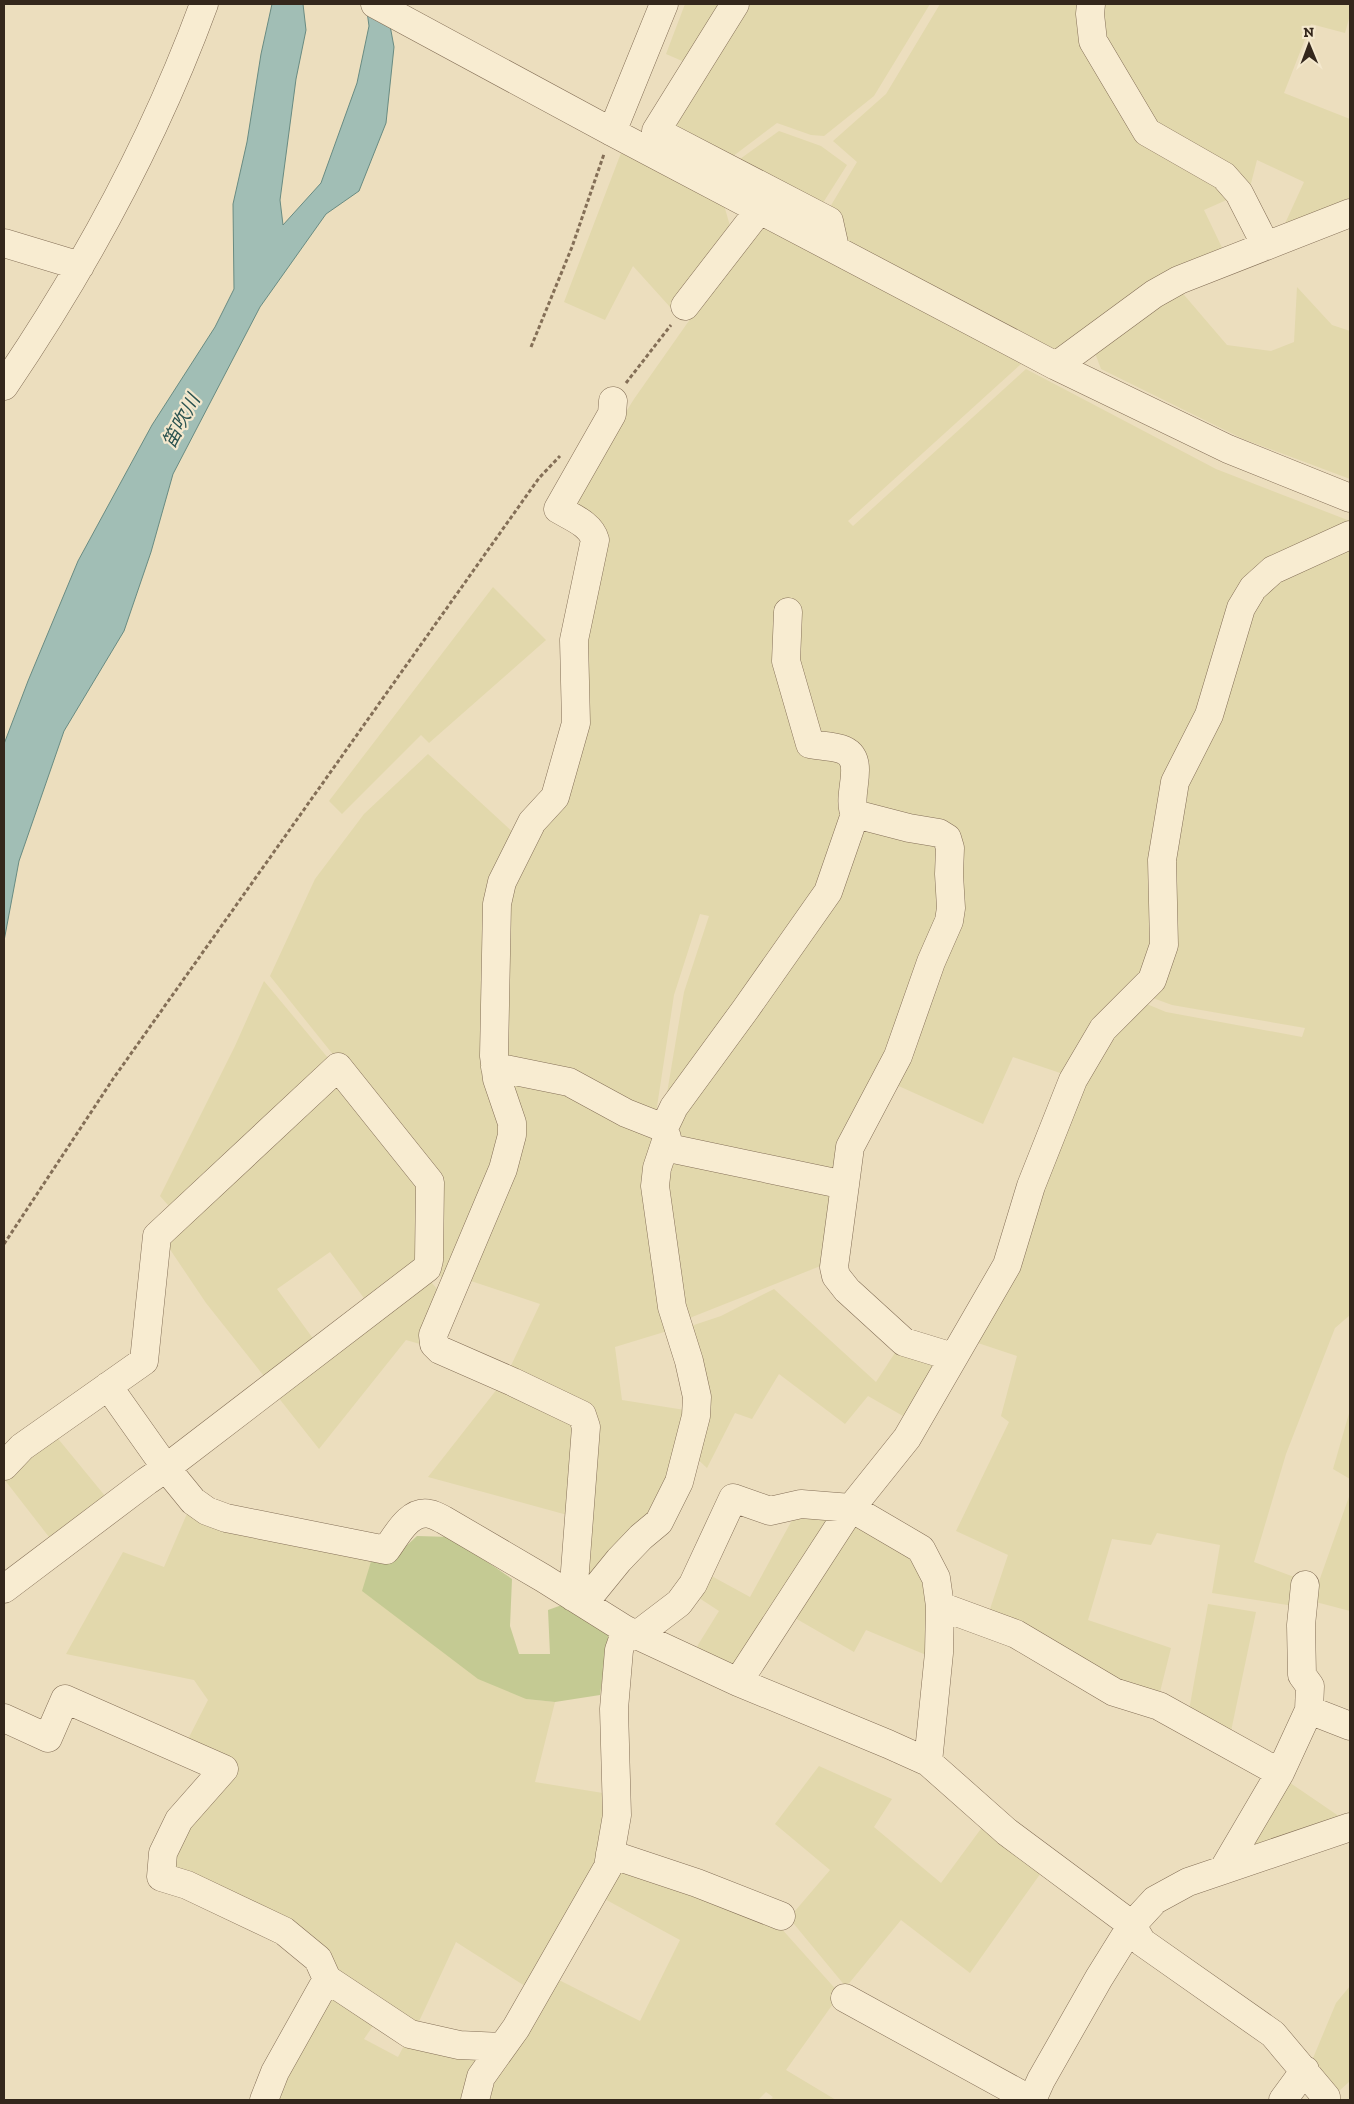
<svg xmlns="http://www.w3.org/2000/svg" width="1354" height="2104" font-family="'Zilla Slab','Noto Sans JP',serif">
  <style>
    .farmland { fill: #e2d8ac }
    .green { fill: #c4ca93 }
    .water { fill: #a1beb5; stroke: #698b82 }
    .lines { fill: none; stroke-linecap: round; stroke-linejoin: round }
    .minor-casing { stroke: #846f57; stroke-width: 29 }
    .path { stroke: #846f57; stroke-width: 3; stroke-dasharray: 4 2.5; stroke-linecap: butt }
    .minor { stroke: #f8ecd1; stroke-width: 28 }
    .labels { text-anchor: middle; dominant-baseline: central; stroke-width: 4.5; stroke-linejoin: round; paint-order: stroke }
    .water-label { font-size: 19px; font-style: italic; fill: #2b5350; stroke: #f4e8cd }
  </style>
  <rect width="100%" height="100%" fill="#ecdebe"/>
  <!-- farmland -->
  <path class="farmland" d="M685,4H727L689,64L666,54Z
    M741,4H930L874,96L824,136L811,135L777,123L728,160L672,129Z
    M940,4H1087L1151,141L1218,181L1231,198L1204,210L1227,258L1070,343L1049,351L844,239L827,212L857,162L833,141L886,94Z
    M1104,4H1350V15L1345,33L1311,24L1284,93L1350,119V208L1282,230L1304,182L1257,160L1248,195L1160,136L1106,44L1101,23Z
    M779,131L821,146L847,165L821,206L733,164Z
    M621,153L724,205L732,233L670,307L633,266L605,320L564,302Z
    M777,227L889,292L1021,364L848,521L853,526L1026,369L1216,469L1350,521V530L1269,567L1247,585L1236,607L1205,713L1168,782L1155,860L1158,933L1144,977L1094,1030L1069,1076L1013,1057L983,1124L892,1083L935,963L955,916L954,844L946,829L911,825L862,811L856,802L861,765L853,748L814,740L790,660L793,609H783L782,662L806,748L840,754L848,760L853,772L845,804L850,816L824,889L663,1117L684,992L709,916L700,914L674,995L655,1120L619,1104L573,1079L501,1061L502,908L513,874L541,824L563,799L584,718L581,636L600,534L594,522L569,504L634,399L752,231Z
    M1297,287L1332,325L1350,331V479L1243,439L1101,369L1095,353L1179,289L1227,345L1271,351L1294,342Z
    M1350,542V1315L1335,1328L1286,1454L1254,1562L1297,1578L1294,1606L1212,1593L1220,1545L1157,1533L1151,1545L1112,1539L1088,1620L1171,1648L1158,1700L987,1618L1008,1555L956,1531L1009,1422L1001,1416L1017,1356L972,1341L1077,1084L1142,1002L1166,1012L1302,1037L1305,1028L1172,1005L1150,997L1176,787L1254,594Z
    M493,587L546,640L429,743L421,735L342,814L329,801Z
    M428,754L517,836L498,876L507,1127L448,1284L434,1270L433,1179L270,976L315,879L364,814Z
    M856,825L938,836L947,910L842,1172L671,1145L676,1112Z
    M264,981L333,1064L175,1213L160,1196L235,1046Z
    M503,1073L566,1085L657,1131L674,1329L615,1347L622,1400L691,1411L657,1514L591,1583L579,1580L592,1421L508,1372L540,1304L462,1278L516,1149Z
    M337,1074L425,1184L424,1263L369,1305L330,1252L277,1289L317,1344L267,1380L206,1303L163,1239Z
    M667,1153L835,1189L828,1263L682,1321L675,1304Z
    M425,1275L445,1298L420,1344L406,1340L319,1449L274,1392Z
    M774,1289L876,1382L900,1345L941,1362L910,1420L868,1396L845,1424L779,1374L752,1419L735,1413L707,1468L694,1456L685,1328L721,1316Z
    M501,1384L577,1428L571,1516L428,1477Z
    M1350,1410V1479L1333,1469Z
    M55,1435L110,1502L56,1546L4,1479Z
    M1350,1494V1611L1312,1601Z
    M189,1509L373,1555L526,1699L555,1702L535,1782L609,1794L596,1868L528,1988L456,1942L415,2030L169,1871L185,1821L229,1777L186,1743L208,1700L194,1680L66,1654L123,1552L164,1567Z
    M797,1511L838,1514L738,1672L693,1653L719,1611L696,1596L706,1573L750,1597Z
    M852,1517L908,1547L926,1572L931,1657L866,1630L854,1652L788,1614Z
    M1208,1604L1256,1612L1230,1736L1188,1716Z
    M819,1766L892,1799L874,1827L941,1883L983,1826L1043,1870L970,1973L901,1920L846,1987L789,1918L830,1870L775,1824Z
    M1283,1778L1346,1821L1251,1850Z
    M620,1864L780,1927L840,1994L786,2070L836,2100H770L773,2097L766,2092L758,2100H483L557,1979L640,2021L680,1940L601,1897Z
    M1350,1986V2081L1338,2092L1311,2063L1336,2003Z
    M327,1987L379,2017L364,2039L398,2057L408,2038L485,2055L472,2100H271Z"/>
  <!-- green -->
  <path class="green" d="M417,1536L451,1537L512,1579L510,1626L519,1654H550L548,1610L562,1605L609,1633L600,1695L555,1702L526,1699L478,1679L362,1591L373,1555L391,1560Z"/>
  <!-- water -->
  <path class="water" d="M272,4H303L306,30L296,79L280,200L283,225L321,183L357,83L369,26L366,4H386L394,47L386,123L359,191L326,214L260,307L173,474L151,552L124,631L64,731L19,861L4,941V744L28,681L78,561L152,425L215,327L234,289L233,204L247,142L261,54Z"/>
  <g class="lines">
    <defs>
      <path id="minor" d="M375,4L612,132L1056,366L1228,449L1350,498
        M735,4L656,131L829,221L835,248
        M1091,4L1090,14L1093,41L1147,132L1224,176L1239,193L1266,246
        M612,132L664,4
        M4,243L80,266
        M685,306L760,209
        M1056,366L1154,294L1179,280L1350,213
        M4,386C85,267 154,140 204,4
        M788,612L786,661L810,744C820,746 831,746 841,749C869,758 845,795 855,814L909,828L939,833L947,838L950,848L949,874L951,908L949,921L931,962L898,1056L850,1147L834,1267L836,1276L847,1290L904,1342L953,1357
        M495,1067L569,1082L626,1113L664,1128L667,1138L657,1168L655,1186L672,1307L689,1361L697,1397L696,1416L679,1482L659,1522L641,1537L619,1560L584,1603
        M664,1128L674,1107L745,1010L828,892L855,814
        M664,1147L845,1185
        M108,1386L166,1468L193,1501L207,1511L226,1518L386,1550C396,1537 409,1509 430,1514C435,1515 440,1518 444,1520L543,1578L626,1630L738,1682L888,1744L928,1762L1007,1832L1132,1925L1142,1942L1273,2034L1326,2097V2100
        M4,1466L22,1447L144,1361L157,1236L338,1067L430,1182L429,1260L427,1268L166,1468L147,1481L4,1589
        M573,1597L586,1427L582,1415L513,1382L440,1350L434,1344L433,1335L503,1169L512,1135V1123L497,1079L494,1056L497,904L502,882L532,822L555,797L576,723L574,640L595,540C591,524 571,517 558,509L612,414L613,401
        M940,1606L1016,1634L1114,1692L1159,1706L1280,1773
        M637,1635L679,1603L693,1584L733,1498L770,1511L801,1504L851,1508L921,1549L936,1578L940,1606L939,1653L928,1762
        M738,1682L851,1508L907,1438L1007,1265L1031,1186L1073,1080L1103,1029L1152,980L1164,945L1162,860L1175,782L1209,715L1241,608L1253,588L1273,570L1350,535
        M1309,1710L1350,1726
        M4,1718L48,1738L65,1699L224,1769L179,1820L163,1853L161,1877L187,1885L284,1931L318,1959L327,1979L410,2034L459,2045L502,2047
        M610,1854L697,1883L781,1916
        M1223,1870L1280,1773L1309,1710L1310,1686L1302,1675L1301,1625L1305,1585
        M845,1998L1031,2100
        M264,2100L275,2072L327,1979
        M475,2100L481,2077L516,2028L608,1867L617,1815L614,1709L619,1650L626,1630
        M1032,2100L1041,2080L1099,1978L1132,1925L1155,1900L1188,1882L1350,1827
        M1283,2100L1305,2070"/>
    </defs>
    <!-- minor casing -->
    <use href="#minor" class="minor-casing"/>
    <!-- path -->
    <path class="path" d="M531,347L572,247L604,154
      M626,383L671,325
      M4,1244L113,1079L539,478L560,456"/>
    <!-- minor -->
    <use href="#minor" class="minor"/>
  </g>
  <g class="labels">
    <!-- water labels -->
    <g class="water-label">
      <text transform="translate(181 421) rotate(-62)">笛吹川</text>
    </g>
  </g>
  <!-- border -->
  <rect width="1354" height="2104" fill="none" stroke="#34271c" stroke-width="10"/>
  <!-- north arrow -->
  <g transform="translate(1309 45) rotate(359)" stroke="#f4e8cd" stroke-width="4" paint-order="stroke">
  <path d="M0-4L9 19L0 12L-9 19Z" fill="#34271c"/>
  <text y="-8" font-size="14" font-weight="bold" text-anchor="middle" fill="#34271c">N</text>
  </g>
</svg>
